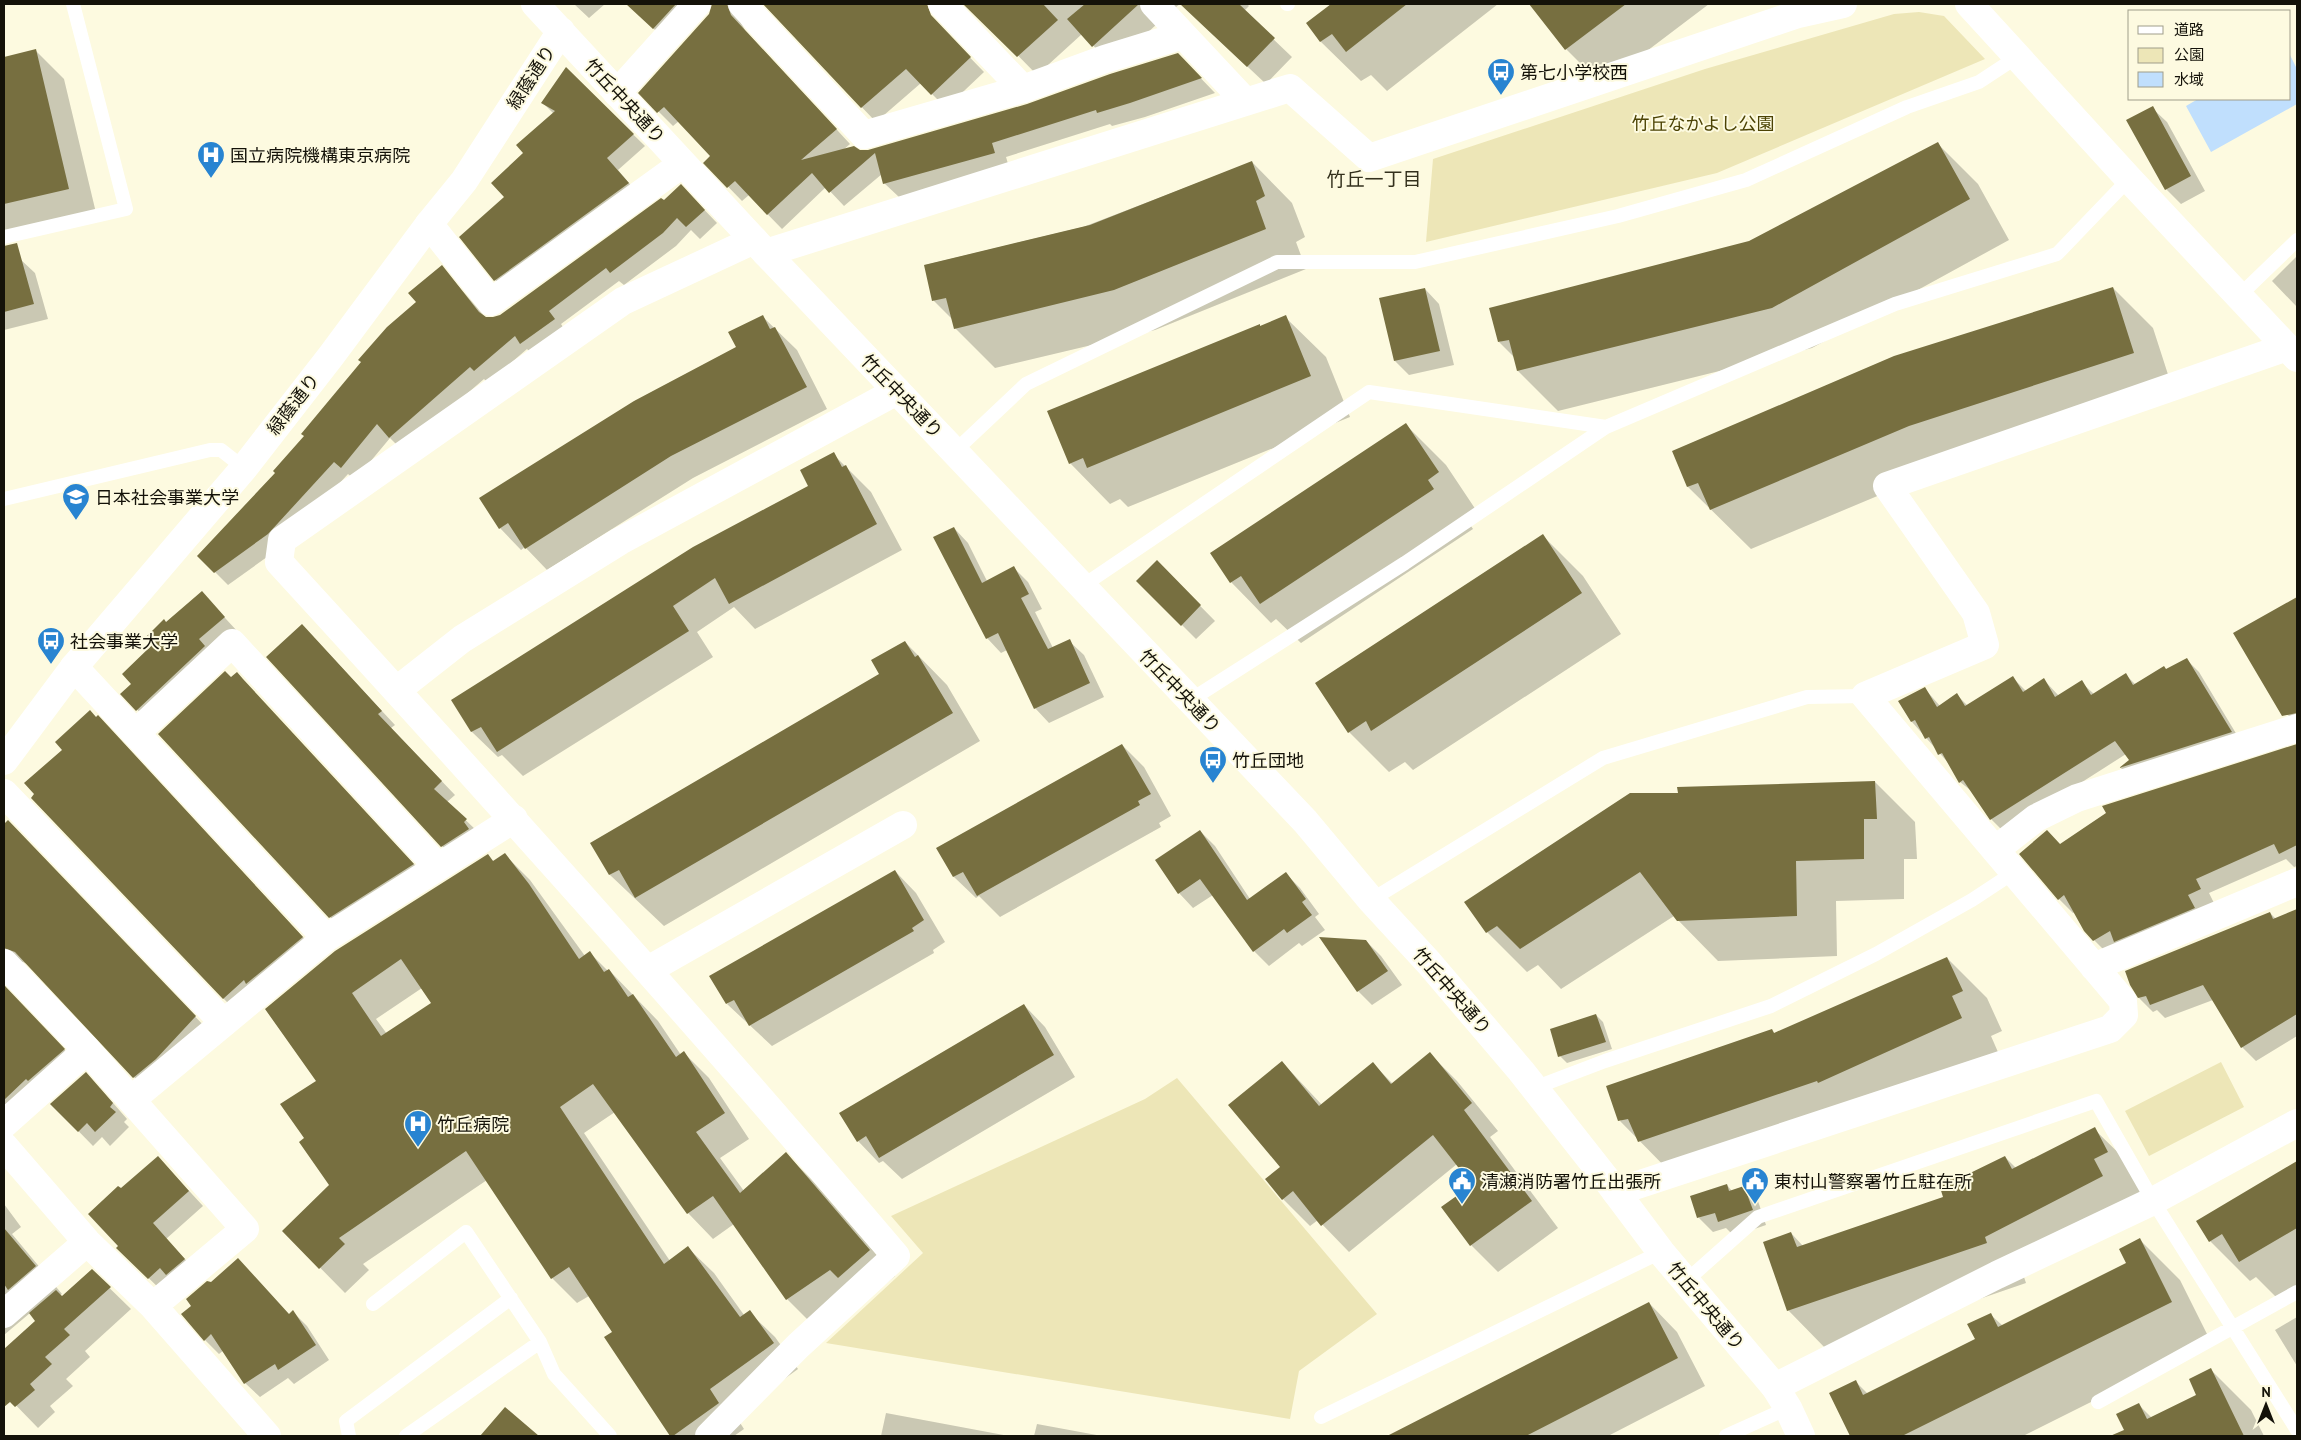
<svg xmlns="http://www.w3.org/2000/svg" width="2301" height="1440" font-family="'PT Sans','Noto Sans JP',sans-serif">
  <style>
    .green { fill: #ede6b7 }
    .water { fill: #c0dffd }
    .shadow { fill: #0003; fill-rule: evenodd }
    .building { fill: #776f40; fill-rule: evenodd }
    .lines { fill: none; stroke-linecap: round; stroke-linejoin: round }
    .lane { stroke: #fff; stroke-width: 14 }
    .street { stroke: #fff; stroke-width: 28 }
    .secondary { stroke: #fff; stroke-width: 28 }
    .labels { text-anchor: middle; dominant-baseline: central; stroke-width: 4; stroke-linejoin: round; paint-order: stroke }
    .poi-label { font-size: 18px; fill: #141209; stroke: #fdfae0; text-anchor: start }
    .street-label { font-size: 18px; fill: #141209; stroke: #fdfae0 }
    .park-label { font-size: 18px; fill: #4c4304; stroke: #fdfae0 }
    .neighbourhood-label { font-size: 19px; fill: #33301c; stroke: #fdfae0 }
  </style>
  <rect width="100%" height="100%" fill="#fdfae0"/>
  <!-- green -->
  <path class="green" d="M1919,12L1944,16L1985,59L1717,173L1426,242L1433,159L1705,69L1894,14Z
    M2221,1062L2244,1107L2149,1156L2125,1111Z
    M1177,1078L1377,1314L1299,1371L1290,1419L826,1343L923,1253L891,1216L1145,1099Z"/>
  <!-- water -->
  <path class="water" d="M2290,55L2297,69V104L2211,152L2186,106L2198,99H2290Z"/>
  <!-- shadow -->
  <path class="shadow" d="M574,4H605L589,18Z
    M627,4H705L668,42Z
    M713,4H751L741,15V23L745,30L850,144L842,151H869L1192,69L1215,93L1145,117L1112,126L1110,124L1006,157L1009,167L899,197L884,183L882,174L844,206L826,187L782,229L749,195L742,201L705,163L712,156L679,121L673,126L640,93L710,15Z
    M763,4H918L984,72L946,108L921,83L876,122Z
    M984,4H1180L1176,7H1169L1157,24L1112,65L1082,34L1037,75L995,32L1003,25Z
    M1181,4H1247L1249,6L1244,11L1292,57L1266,84Z
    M1333,4H1498L1387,91L1371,75L1361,81L1320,41L1308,23Z
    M1531,4H1709L1602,85L1566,49Z
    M35,50L64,79L97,217L4,239V58Z
    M566,69L645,146L618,170L639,195L507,291L495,280L506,197L525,153L554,114L543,103Z
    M2152,108L2167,122L2205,191L2181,204L2166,189Z
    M1938,144L1978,184L2009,240L1812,348L1558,411L1518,371L1515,358L1499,342L1749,242Z
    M1252,162L1292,203L1305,237L1296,242L1306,269L1155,330L995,368L955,328L953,320L934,301L925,265L1083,227Z
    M694,199L717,223L700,239L691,230L676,246L624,285L619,281L561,324L567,333L534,356L527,349L488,383L484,379L402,450L390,438L355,480L348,474L281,547L228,585L199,556L277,473L418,302L442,267L485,317L493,319L501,316L664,202Z
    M2297,256V307L2272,281Z
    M20,259L35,273L48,319L4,330V263Z
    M2113,288L2153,328L2174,393L1949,466L1751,549L1688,487L1674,452Z
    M1425,289L1439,304L1454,365L1409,375L1395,361Z
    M762,316L797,350L827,409L693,478L547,570L525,547L521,550L500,528L738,348Z
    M1285,317L1326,357L1350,417L1128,507L1120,499L1110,504L1070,463L1259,325L1261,327Z
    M1406,425L1446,465L1478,513L1467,520L1473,529L1301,643L1276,619L1271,623L1231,582Z
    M833,454L871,492L902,550L755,629L734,607L697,632L713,657L523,776L502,755L498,757L472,732L452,700L809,486Z
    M954,528L968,543L987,581L1014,568L1028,582L1042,609L1035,612L1053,648L1069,641L1084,655L1104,697L1049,723L1035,708L1007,650L1001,653L987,638Z
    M1543,536L1583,576L1621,634L1413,770L1405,762L1389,772L1349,732Z
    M1157,562L1215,621L1196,639L1138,581Z
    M202,593L238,632L152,725L122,694L133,684L166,624Z
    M2297,598V713L2290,717L2276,703L2235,633Z
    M315,639L395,725L391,728L455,795L447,802L480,834L455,859L442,846Z
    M905,642L947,685L980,741L664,926L610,875L592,843L881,675Z
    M2187,660L2199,672L2243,745L2132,780L2121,768L2131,760L2126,754L2004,832L1991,819L1974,793L1960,782L1951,766L1912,722L1900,701L1925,689L1940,706L1957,695L1968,706L2013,678L2026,691L2044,680L2059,696L2081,682L2094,694L2126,675L2135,684Z
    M231,679L250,688L427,878L343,931L330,917Z
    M112,731L316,951L237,1012L223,998Z
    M1122,745L1144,767L1171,816L1159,823L1161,827L1000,917L979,896L976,898L954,877L938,848Z
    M2297,746V866L2294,867L2286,859L2209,893L2214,903L2108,954L2094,940L2075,912L2073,913L2059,899L2061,845L2107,813L2104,807Z
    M1875,782L1915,822L1917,859H1904V899L1836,901L1837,956L1718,961L1674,916L1561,989L1538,965L1527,972L1487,932L1680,794Z
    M8,822L209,1031L148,1092L29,965L23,962H15L4,972V826Z
    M1200,831L1215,846L1250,899L1286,874L1300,888L1319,914L1315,917L1325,930L1302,946L1299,943L1269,966L1254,951L1213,895L1193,908L1179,893Z
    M505,855L530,880L585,956L590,953L608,971L609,970L658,1021L681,1055L684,1053L709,1078L749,1139L720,1158L744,1191L786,1154L811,1179L895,1276L864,1302L813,1325L787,1299L734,1224L713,1239L688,1213L615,1112L584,1133L670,1261L688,1248L714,1273L744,1315L749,1312L775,1337L798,1369L735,1415L744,1429L734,1436H671L606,1337L613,1332L589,1296L577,1303L552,1278L487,1180L363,1264L369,1270L345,1293L284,1231L331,1186L305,1139L317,1081L266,1010L488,856L494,862ZM422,988L433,1003L387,1034L376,1019Z
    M895,871L916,893L945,942L933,950L934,953L772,1046L727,1004Z
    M2297,911V1036L2256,1061L2242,1047L2213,1000L2165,1018L2157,1010L2153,1012L2139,998L2126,972L2270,913L2276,919Z
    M1366,941L1381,956L1402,985L1372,1005L1358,991Z
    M1947,958L1987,998L2002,1031L1991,1036L2001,1059L1679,1181L1620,1121L1772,1031L1775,1034Z
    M4,984L7,989L78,1064L4,1122Z
    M1024,1005L1045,1027L1075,1077L902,1179L883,1161L879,1163L858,1141Z
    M1596,1015L1603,1022L1612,1049L1567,1063L1560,1056Z
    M1430,1054L1457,1081L1498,1131L1490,1137L1558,1228L1498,1272L1471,1245L1443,1208L1473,1185L1457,1164L1349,1252L1318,1220L1310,1226L1283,1199L1282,1062L1322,1105L1373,1064L1393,1084Z
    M100,1088L127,1119L124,1122L129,1127L110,1146L102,1137L93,1146L52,1104Z
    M2094,1129L2135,1169L2147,1193L2142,1217L2024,1277L2026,1283L1828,1351L1788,1310L1791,1233L1803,1246L1945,1198L1963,1174L1966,1177L2005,1157L2016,1168Z
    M158,1157L203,1206L166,1239L199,1274L163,1292L132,1262L120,1246L121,1190Z
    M2297,1163V1291L2280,1301L2256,1277L2250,1281L2210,1241L2198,1221Z
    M1727,1185L1732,1191L1744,1187L1758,1201L1766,1225L1734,1236L1726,1228L1713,1232L1699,1218Z
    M4,1204L21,1227L12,1234L62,1294L60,1295L62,1298L92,1271L131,1309L85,1351L90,1357L66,1379L73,1386L50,1406L55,1412L38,1428L4,1393V1350L37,1321L30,1313L4,1335Z
    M2140,1240L2180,1280L2211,1342L2023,1436H1852L1830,1394L1855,1381L1868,1394L1976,1339L1991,1315L2003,1326L2128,1264Z
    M238,1259L289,1315L293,1312L307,1326L329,1360L294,1384L288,1378L260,1397L245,1383L224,1350L219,1354L205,1340L193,1306Z
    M1649,1303L1677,1332L1705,1386L1608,1436H1414L1409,1427Z
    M2297,1317V1366L2275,1330Z
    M2211,1370L2251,1410L2264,1436H2129L2118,1414L2139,1405L2152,1418L2198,1396Z
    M505,1409L537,1436H481Z
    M886,1413L1009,1436H881Z
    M1037,1424L1102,1436H1034Z"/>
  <!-- building -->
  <path class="building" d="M626,4H676L653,29Z
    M712,4H727L731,15L837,129L801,160L854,146L860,150H868L1027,104L1110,74L1178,53L1202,78L1130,103L1097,113L1096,110L992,143L995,153L883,184L875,153L829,193L812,173L767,215L735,181L727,188L703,163L710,156L664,107L657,113L638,93L709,14Z
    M763,4H927L931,15L971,57L931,95L906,69L861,108Z
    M963,4H1043L1058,20L1017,57Z
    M1085,4H1139L1092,47L1067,19Z
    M1180,4H1239L1275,38L1247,67Z
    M1331,4H1407L1346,52L1332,34L1320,42L1306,23Z
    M1529,4H1626L1565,50Z
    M36,49L69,189L4,204V57Z
    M566,67L634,134L607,158L629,183L494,281L459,237L504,197L491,183L523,153L516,145L555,111L541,103Z
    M2153,106L2191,176L2165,190L2126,120Z
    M1938,142L1970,199L1772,308L1517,371L1509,340L1498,342L1489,308L1749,241Z
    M1252,161L1265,196L1256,201L1266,229L1114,290L954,329L946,298L932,301L924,265L1090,225Z
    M681,184L705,210L686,227L677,218L663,233L610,273L606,268L549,311L555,319L520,344L515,336L474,371L470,367L389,438L377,424L341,468L334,462L268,534L214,573L197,556L275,473L273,471L304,436L301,434L361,362L358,360L387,327L416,302L408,293L442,265L479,312L486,317H493L500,315L661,198L664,200Z
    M17,243L34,304L4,312V246Z
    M2113,287L2134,353L1909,426L1710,510L1698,483L1687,487L1672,451L1894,356Z
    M1425,288L1440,351L1394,361L1379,298Z
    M763,315L770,329L775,327L807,387L671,456L525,549L508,523L499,529L479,498L634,401L736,347L728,332Z
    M1286,315L1311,376L1087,468L1083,458L1069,464L1047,411L1260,324V326Z
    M1406,423L1439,472L1428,480L1434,489L1260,604L1241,576L1230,583L1210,553Z
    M834,452L842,467L846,465L877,524L729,604L715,578L673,606L689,631L497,752L481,727L471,732L451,700L693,547L808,486L800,470Z
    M954,527L982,583L1014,566L1029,594L1021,598L1048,649L1070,639L1090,683L1034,709L998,633L986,639L933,537Z
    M1543,534L1582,593L1371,731L1366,721L1348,733L1315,683Z
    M1157,560L1201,605L1181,626L1136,581Z
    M202,591L225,617L199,639L205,646L136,711L120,694L131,684L122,674L152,645L145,638L164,619L166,622Z
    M2297,597V713L2282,716L2233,633Z
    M302,624L382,711L378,714L442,781L434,789L467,819L464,822L469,829L441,847L266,657Z
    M905,641L915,657L918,655L953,713L635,898L619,870L609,875L590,843L879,674L871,660Z
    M2187,658L2232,732L2119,768L2129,760L2115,741L1990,820L1963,780L1959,783L1942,753L1938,755L1929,737L1925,739L1915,720L1911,722L1898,701L1925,687L1937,707L1957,693L1965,706L2013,676L2023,692L2044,678L2055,697L2082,680L2091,695L2126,673L2133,685L2164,666L2166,669Z
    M225,671L231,677L237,672L243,679L414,864L329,918L158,734Z
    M90,710L96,717L98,715L303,937L246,984L244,980L223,999L31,798L34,794L24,783L62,750L55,742Z
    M1122,744L1151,794L1138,801L1140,805L977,896L963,872L953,877L936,848Z
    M2297,744V845L2279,854L2274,844L2196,879L2201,889L2188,895L2195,908L2114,942L2110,931L2093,941L2084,931L2064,895L2058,900L2019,854L2047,830L2060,844L2106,813L2102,806Z
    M1875,781L1877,819H1864V859L1796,861L1797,916L1677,921L1640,872L1520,949L1497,926L1486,933L1464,902L1630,793H1678L1677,787Z
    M8,820L196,1016L156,1059L133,1078L15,952L4,948V824Z
    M1200,830L1247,900L1286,872L1306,899L1302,902L1312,915L1287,933L1284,929L1253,952L1200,879L1178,894L1155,860Z
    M505,853L529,884L579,959L590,951L604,972L609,969L628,997L633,994L676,1057L684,1051L725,1113L696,1132L740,1193L786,1152L870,1250L838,1278L830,1270L786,1300L713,1196L687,1214L593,1084L560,1107L664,1264L688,1246L740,1317L750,1310L774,1343L710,1389L719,1403L673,1436H670L604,1337L612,1332L569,1267L551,1279L466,1151L339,1238L345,1244L319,1269L282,1231L329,1185L299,1142L304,1138L280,1104L316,1081L265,1009L335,951L488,854L493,861ZM401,959L431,1003L381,1036L352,993Z
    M895,870L924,920L912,928L914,931L749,1026L734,1000L726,1004L709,976Z
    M2297,909V1014L2241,1048L2203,985L2150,1005L2146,996L2138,998L2130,985L2125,971L2270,912L2273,919Z
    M1319,937L1366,940L1388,971L1357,992Z
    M1947,957L1963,991L1952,996L1962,1018L1818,1083L1817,1081L1638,1142L1628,1119L1618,1121L1606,1086L1772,1029L1774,1033Z
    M4,985L65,1049L28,1081L26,1079L4,1100Z
    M1024,1004L1054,1055L879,1158L866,1136L857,1142L839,1113Z
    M1596,1014L1606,1042L1558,1057L1550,1029Z
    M1430,1052L1472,1103L1464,1110L1532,1201L1470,1246L1441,1207L1472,1185L1433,1135L1321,1226L1293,1191L1282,1200L1265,1179L1280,1167L1228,1105L1282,1061L1319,1106L1373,1062L1391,1084Z
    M86,1072L113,1103L110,1107L116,1112L95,1132L87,1123L78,1132L50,1104Z
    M2095,1127L2108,1152L2094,1159L2103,1176L1985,1237L1987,1243L1787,1311L1763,1242L1791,1232L1797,1247L1943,1197L1938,1181L1963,1172L1964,1176L2005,1156L2012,1169Z
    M158,1156L189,1191L153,1223L185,1259L166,1275L160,1268L148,1279L116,1248L118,1246L88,1214L118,1186L121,1188Z
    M2297,1161V1228L2239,1262L2222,1234L2209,1242L2196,1221Z
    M1727,1184L1729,1191L1744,1186L1753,1210L1718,1222L1715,1213L1697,1218L1690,1196Z
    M4,1228L36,1266L8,1290L4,1284Z
    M2140,1238L2172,1302L1902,1436H1850L1829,1393L1856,1380L1863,1395L1975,1339L1967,1324L1991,1313L1998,1327L2126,1263L2119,1249Z
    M238,1258L289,1314L293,1310L316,1345L278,1370L275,1364L244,1384L211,1334L204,1341L181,1314L191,1306L186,1299L207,1281L211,1282Z
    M92,1269L111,1287L64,1329L70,1335L45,1357L52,1364L30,1384L35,1390L15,1407L10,1402L4,1407V1349L35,1321L29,1313L56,1290L62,1296Z
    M1649,1302L1678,1358L1526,1436H1387Z
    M2211,1368L2244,1436H2110L2124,1430L2116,1414L2139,1403L2147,1419L2196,1395L2189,1379Z
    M505,1407L539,1436H480Z"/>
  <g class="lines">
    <!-- lane -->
    <path class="lane" d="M1287,4H1288
      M4,237L126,209L73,4
      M2239,296L2297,240
      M955,451L1026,384L1277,262H1415L1618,216L1746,180L1907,107L1979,82L2017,57
      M4,499L210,450H221L244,468
      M1081,587L1369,392L1606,427
      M1189,701L1405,563L1606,427L1895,304L2057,254L2129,179
      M1371,900L1603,758L1807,697L1865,696
      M1534,1088L1605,1061L1771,1006L1876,954L1972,900L2013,873
      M1686,1281L1758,1217L2096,1101L2153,1201L2297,1430
      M373,1304L466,1232L540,1342L554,1374L610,1436
      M2098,1402L2297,1292
      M1321,1417L1661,1252
      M349,1436L346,1421L511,1298
      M406,1436L540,1342
      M1726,1436L1788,1408"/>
    <!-- street -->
    <path class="street" d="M742,4L864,135L1023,89L1105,59L1183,35
      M942,4L1023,89
      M1154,4L1245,101
      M617,93L697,4
      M429,224L491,302L682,164
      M766,253L1290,88L1369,158L1798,14L1843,4
      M74,667L326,938
      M397,690L462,639L620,541L897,391
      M137,732L232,643L438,867
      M4,793L224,1023
      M1995,850L2036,818L2077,798L2297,728
      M4,963L87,1050L245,1229L153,1306
      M2094,967L2297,882
      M648,970L903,825
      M131,1100L326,938L514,819
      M4,1124L87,1050
      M4,1146L87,1242L153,1306L267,1436
      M1616,1192L2110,1029L2124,1015L2123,1001L1865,696L1985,645L1976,613L1887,486L2287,347
      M4,1314L87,1242
      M1775,1387L1997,1275L2153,1201L2297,1123
      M709,1436L798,1346L896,1256C695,1020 488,790 279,562L282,540L623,301L754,240"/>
    <!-- secondary -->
    <path class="secondary" d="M535,4L766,253L1305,821L1371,900L1429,963L1521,1071L1610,1184L1661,1252L1775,1387L1788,1408L1801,1436
      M1969,4L2129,179L2297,358
      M4,761L74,667L244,468L331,356L429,224L464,181L561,31"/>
  </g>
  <!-- icons -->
  <defs>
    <symbol id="bus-pin" viewBox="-11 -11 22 30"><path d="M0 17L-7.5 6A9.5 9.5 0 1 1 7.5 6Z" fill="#2884d1" stroke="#fdfae0"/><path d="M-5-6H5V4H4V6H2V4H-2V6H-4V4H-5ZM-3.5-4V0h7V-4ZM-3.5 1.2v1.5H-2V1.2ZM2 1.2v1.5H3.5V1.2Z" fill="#fff"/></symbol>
    <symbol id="hospital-pin" viewBox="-11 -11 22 30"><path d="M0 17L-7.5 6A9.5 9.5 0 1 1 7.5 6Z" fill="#2884d1" stroke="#fdfae0"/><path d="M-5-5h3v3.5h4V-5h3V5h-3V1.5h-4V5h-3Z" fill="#fff"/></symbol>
    <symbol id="university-pin" viewBox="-11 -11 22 30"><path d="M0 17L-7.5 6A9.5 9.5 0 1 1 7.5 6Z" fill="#2884d1" stroke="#fdfae0"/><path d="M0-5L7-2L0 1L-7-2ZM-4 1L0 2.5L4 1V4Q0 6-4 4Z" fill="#fff"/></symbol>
    <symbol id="civic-pin" viewBox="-11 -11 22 30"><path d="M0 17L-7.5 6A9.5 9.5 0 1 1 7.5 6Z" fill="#2884d1" stroke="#fdfae0"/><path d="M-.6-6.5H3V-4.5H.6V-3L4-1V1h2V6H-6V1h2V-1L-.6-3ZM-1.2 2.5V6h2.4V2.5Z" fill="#fff"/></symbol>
  </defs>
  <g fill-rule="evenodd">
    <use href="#bus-pin" x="1485" y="56" width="32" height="43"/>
    <use href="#hospital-pin" x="195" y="139" width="32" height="43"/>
    <use href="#university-pin" x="60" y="481" width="32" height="43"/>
    <use href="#bus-pin" x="35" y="625" width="32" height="43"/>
    <use href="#bus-pin" x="1197" y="744" width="32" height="43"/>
    <use href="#hospital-pin" x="402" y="1108" width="32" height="43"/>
    <use href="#civic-pin" x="1446" y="1165" width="32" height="43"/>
    <use href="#civic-pin" x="1739" y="1165" width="32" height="43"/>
  </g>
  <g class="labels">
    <!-- poi labels -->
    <g class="poi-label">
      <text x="1520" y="72">第七小学校西</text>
      <text x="230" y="155">国立病院機構東京病院</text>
      <text x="95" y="497">日本社会事業大学</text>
      <text x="70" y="641">社会事業大学</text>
      <text x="1232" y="760">竹丘団地</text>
      <text x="437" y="1124">竹丘病院</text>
      <text x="1481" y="1181">清瀬消防署竹丘出張所</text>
      <text x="1774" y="1181">東村山警察署竹丘駐在所</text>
    </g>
    <!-- street labels -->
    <g class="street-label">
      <text transform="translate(531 77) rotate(-57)">緑蔭通り</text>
      <text transform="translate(625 101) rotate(47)">竹丘中央通り</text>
      <text transform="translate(902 396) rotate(46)">竹丘中央通り</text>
      <text transform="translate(293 404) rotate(-52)">緑蔭通り</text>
      <text transform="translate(1180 691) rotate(46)">竹丘中央通り</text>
      <text transform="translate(1452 991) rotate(49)">竹丘中央通り</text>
      <text transform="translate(1706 1306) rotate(50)">竹丘中央通り</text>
    </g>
    <!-- park labels -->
    <g class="park-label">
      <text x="1703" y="123">竹丘なかよし公園</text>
    </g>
    <!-- neighbourhood labels -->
    <g class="neighbourhood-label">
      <text x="1374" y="179">竹丘一丁目</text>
    </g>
  </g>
  <!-- border -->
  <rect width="2301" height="1440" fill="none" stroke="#141209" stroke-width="10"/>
  <!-- legend -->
  <rect x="2128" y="10" width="162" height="90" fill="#fdfae0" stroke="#a09d8a"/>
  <rect x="2138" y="26" width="25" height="8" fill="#ffffff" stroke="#a09d8a"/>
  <text x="2174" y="35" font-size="15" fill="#141209">道路</text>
  <rect x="2138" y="48" width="25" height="15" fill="#ede6b7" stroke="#a09d8a"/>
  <text x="2174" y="60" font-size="15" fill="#141209">公園</text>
  <rect x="2138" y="72" width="25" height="15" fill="#c0dffd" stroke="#a09d8a"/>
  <text x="2174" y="85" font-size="15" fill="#141209">水域</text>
  <!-- north arrow -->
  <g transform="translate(2266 1405)" stroke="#fdfae0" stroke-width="4" paint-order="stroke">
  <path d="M0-4L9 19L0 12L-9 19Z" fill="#141209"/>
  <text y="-8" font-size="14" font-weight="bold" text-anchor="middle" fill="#141209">N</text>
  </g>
</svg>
